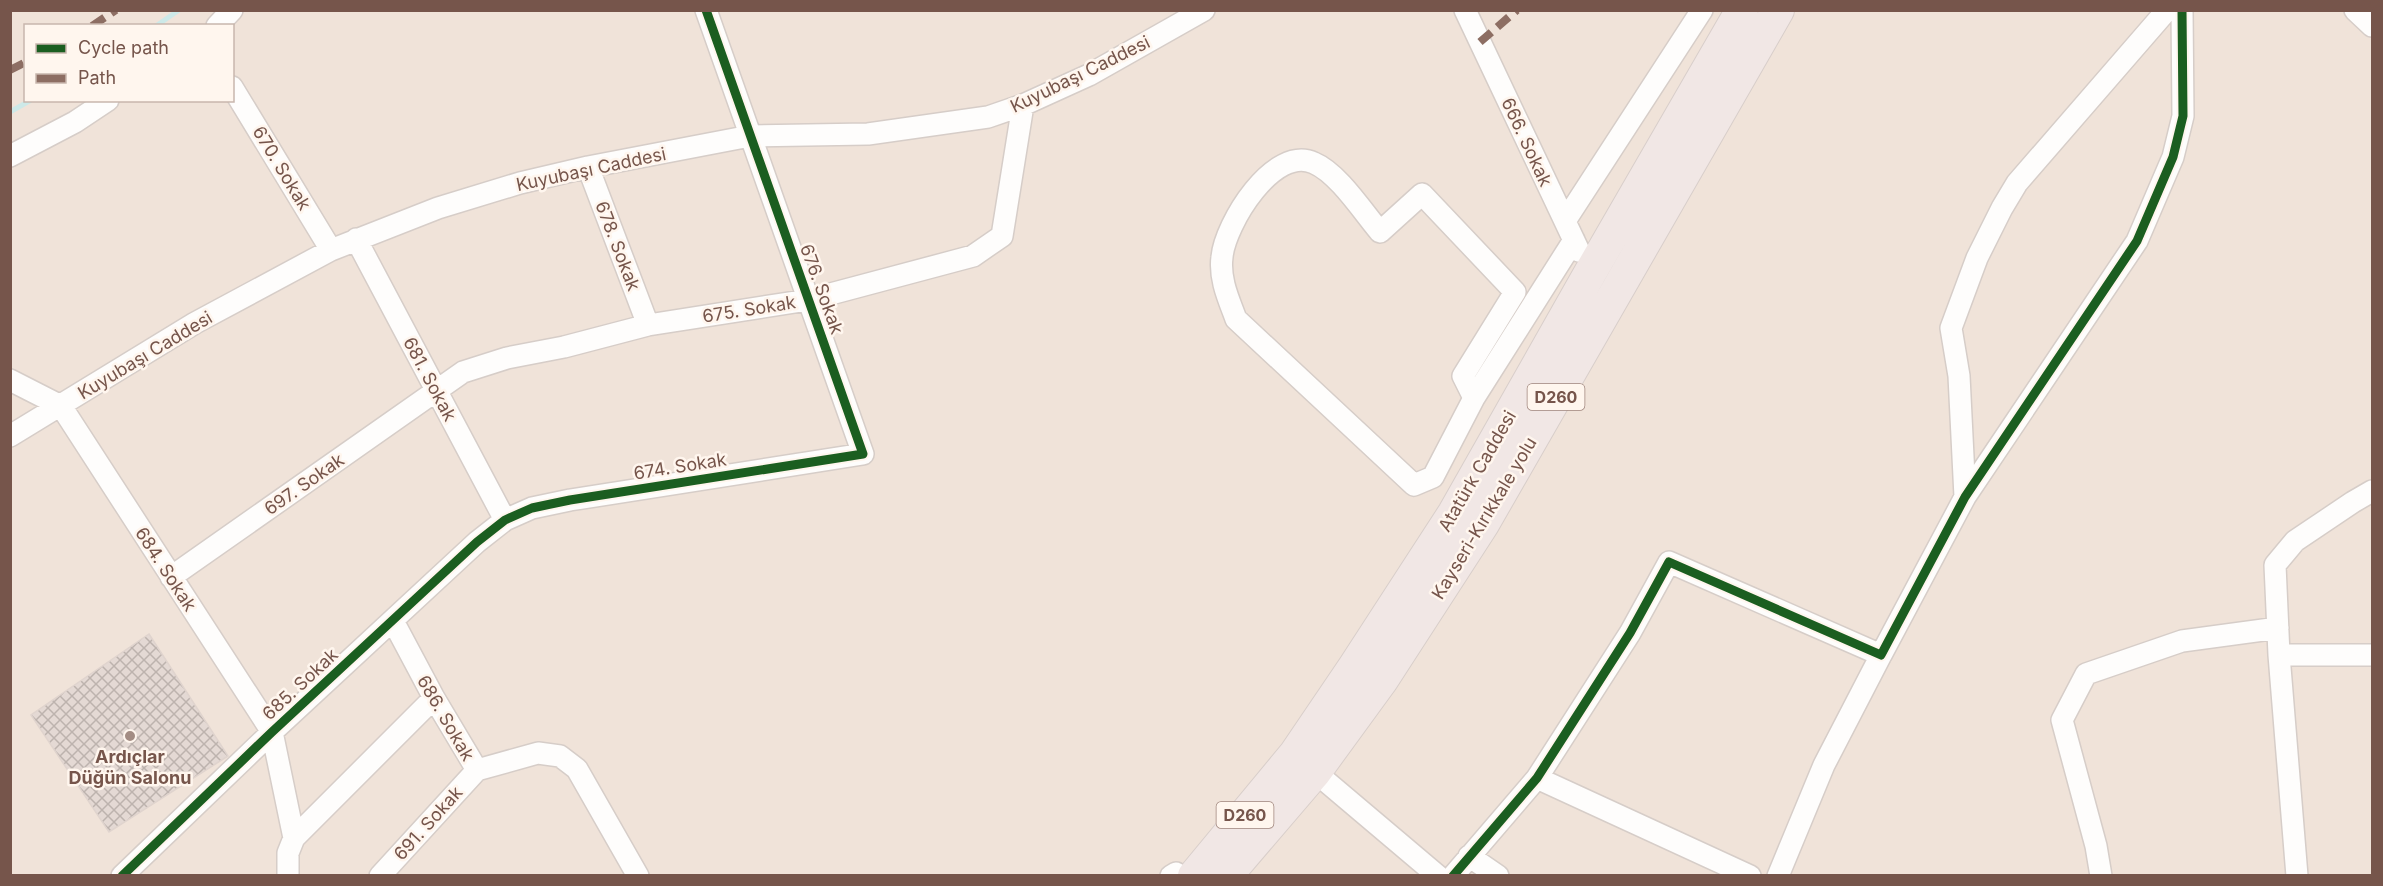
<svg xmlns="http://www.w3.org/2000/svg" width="2383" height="886" font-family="Inter,sans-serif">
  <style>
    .residential { fill: #f0e3d9; fill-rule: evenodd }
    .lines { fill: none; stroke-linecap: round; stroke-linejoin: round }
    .stream { stroke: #cde9e8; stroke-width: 5 }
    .building { fill: url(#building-cross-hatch); stroke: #e0d4ce; stroke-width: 1.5 }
    .minor-casing { stroke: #d6cdc8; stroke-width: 24 }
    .highway-casing { stroke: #d8ceca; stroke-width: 34 }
    .minor { stroke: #fefdfc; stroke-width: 21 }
    .highway { stroke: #f1e7e5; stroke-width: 32 }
    .quiet { stroke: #8d6e63; stroke-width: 8; stroke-dasharray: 15 8; stroke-linecap: butt }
    .cycleway-casing { stroke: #fff6ee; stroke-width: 13 }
    .cycleway { stroke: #1b5e20; stroke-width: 9 }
    .poi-dot { fill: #a38c83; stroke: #fff6ee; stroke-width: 2 }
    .labels { text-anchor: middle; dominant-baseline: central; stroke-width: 5; stroke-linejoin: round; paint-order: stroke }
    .shield { fill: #fff6ee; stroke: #9f857c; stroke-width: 1.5 }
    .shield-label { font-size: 16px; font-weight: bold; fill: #76554b }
    .street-label { font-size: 18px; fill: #76554b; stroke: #fff6ee }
    .poi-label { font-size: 18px; font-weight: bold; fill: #76554b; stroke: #fff6ee }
  </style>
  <defs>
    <pattern id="building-cross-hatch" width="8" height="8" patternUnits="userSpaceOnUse" patternTransform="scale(1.5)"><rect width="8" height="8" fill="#e4d9d4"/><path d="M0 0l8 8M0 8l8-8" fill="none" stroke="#bdb3ae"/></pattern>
  </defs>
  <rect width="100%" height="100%" fill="#f7f1ec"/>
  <!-- residential -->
  <path class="residential" d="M11,11H2372V875H11ZM26,26H232V100H26Z"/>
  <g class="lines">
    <!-- stream -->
    <path class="stream" d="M156,26L179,10
      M10,112L31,100"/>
  </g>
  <!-- building -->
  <path class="building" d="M149,634L228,756L109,832L31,715Z"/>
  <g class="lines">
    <defs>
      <path id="minor" d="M1465,10L1579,251
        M2355,10L2372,26
        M217,26L232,10
        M232,87L331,250
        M10,156L75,122L108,100
        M588,167L648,325
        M1565,221L1702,10
        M356,239L505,520
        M10,380L61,406L272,732L294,838L288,853V876
        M1474,398L1463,376L1515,292L1422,194L1380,232C1363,212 1338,173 1314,163C1274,144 1225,224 1222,257C1219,279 1229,300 1236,319L1414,485L1433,477L1474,398L1574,240
        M10,436L195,323L331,250L438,208L520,183L588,167L750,136L868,134L988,117L1023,105L1089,75L1204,10
        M1965,497L1959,376L1951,328L1977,258L2002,208L2017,183L2167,10
        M171,577L463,372L507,358L564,347L648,325L808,300L973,256L1002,236L1023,105
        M393,621L434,698L477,770L538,753L560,756L577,769L638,876
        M2279,655H2372
        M1315,772L1438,876
        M1537,778L1750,876
        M294,838L434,698
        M1469,856L1498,876
        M122,876L272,732L477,542L505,520L532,508L570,500L863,454L706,10
        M380,876L477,770
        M1171,876L1176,873
        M1453,876L1537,778L1630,633L1669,562L1881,655L1965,497L2137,241L2173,157L2183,116L2182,10
        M1778,876L1824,765L1881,655
        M2101,876L2096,846L2062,720L2086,674L2182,641L2278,628
        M2297,876L2279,655L2275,565L2295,541L2353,502L2372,491"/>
      <path id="highway" d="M1194,876L1295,754L1354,667L1454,513L1590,273L1742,10
        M1226,876L1315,772L1382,680L1483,524L1778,10"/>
    </defs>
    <!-- minor casing -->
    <use href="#minor" class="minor-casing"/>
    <!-- highway casing -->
    <use href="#highway" class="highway-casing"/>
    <!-- minor -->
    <use href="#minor" class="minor"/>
    <!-- highway -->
    <use href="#highway" class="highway"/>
    <!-- quiet -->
    <path class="quiet" d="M92,26L116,10
      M1480,42L1517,10
      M10,70L26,62"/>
    <defs>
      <path id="cycleway" d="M122,876L272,732L477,542L505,520L532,508L570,500L863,454L706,10
        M1453,876L1537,778L1630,633L1669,562L1881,655L1965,497L2137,241L2173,157L2183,116L2182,10"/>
    </defs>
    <!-- cycleway casing -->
    <use href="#cycleway" class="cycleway-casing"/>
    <!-- cycleway -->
    <use href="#cycleway" class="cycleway"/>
  </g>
  <!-- markers -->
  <circle class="poi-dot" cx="130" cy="736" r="6"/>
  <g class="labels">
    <!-- shield labels -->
    <g class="shield">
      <rect x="1527.5" y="384" width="57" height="26" rx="4.5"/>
      <rect x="1216.5" y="802" width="57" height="26" rx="4.5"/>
    </g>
    <g class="shield-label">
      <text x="1556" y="397">D260</text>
      <text x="1245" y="815">D260</text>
    </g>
    <!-- street labels -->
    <g class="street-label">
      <text transform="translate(1080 74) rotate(-26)">Kuyubaşı Caddesi</text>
      <text transform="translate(1527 142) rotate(65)">666. Sokak</text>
      <text transform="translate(282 168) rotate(59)">670. Sokak</text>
      <text transform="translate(591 169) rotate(-12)">Kuyubaşı Caddesi</text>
      <text transform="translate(618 246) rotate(69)">678. Sokak</text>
      <text transform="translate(822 289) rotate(70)">676. Sokak</text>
      <text transform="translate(749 309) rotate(-9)">675. Sokak</text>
      <text transform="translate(145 355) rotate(-31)">Kuyubaşı Caddesi</text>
      <text transform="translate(430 379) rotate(62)">681. Sokak</text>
      <text transform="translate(680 466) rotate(-9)">674. Sokak</text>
      <text transform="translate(1477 471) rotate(-60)">Atatürk Caddesi</text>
      <text transform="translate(304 484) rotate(-35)">697. Sokak</text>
      <text transform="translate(1484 518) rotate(-59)">Kayseri-Kırıkkale yolu</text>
      <text transform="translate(166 569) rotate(57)">684. Sokak</text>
      <text transform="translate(300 684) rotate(-43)">685. Sokak</text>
      <text transform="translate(446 718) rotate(60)">686. Sokak</text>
      <text transform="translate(428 823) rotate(-48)">691. Sokak</text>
    </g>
    <!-- poi labels -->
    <g class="poi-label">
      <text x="130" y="756">Ardıçlar<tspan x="130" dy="21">Düğün Salonu</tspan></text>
    </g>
  </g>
  <!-- border -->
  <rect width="2383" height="886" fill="none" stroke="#76554b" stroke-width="24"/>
  <!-- legend -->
  <rect x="24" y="24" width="210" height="78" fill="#fff6ee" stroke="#c8b6ad" stroke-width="1.5"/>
  <rect x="36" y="44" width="30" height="9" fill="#1b5e20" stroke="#c8b6ad" stroke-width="1.5"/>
  <text x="78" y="54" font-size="18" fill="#76554b">Cycle path</text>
  <rect x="36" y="74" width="30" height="9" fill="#8d6e63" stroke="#c8b6ad" stroke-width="1.5"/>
  <text x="78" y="84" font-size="18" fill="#76554b">Path</text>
</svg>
